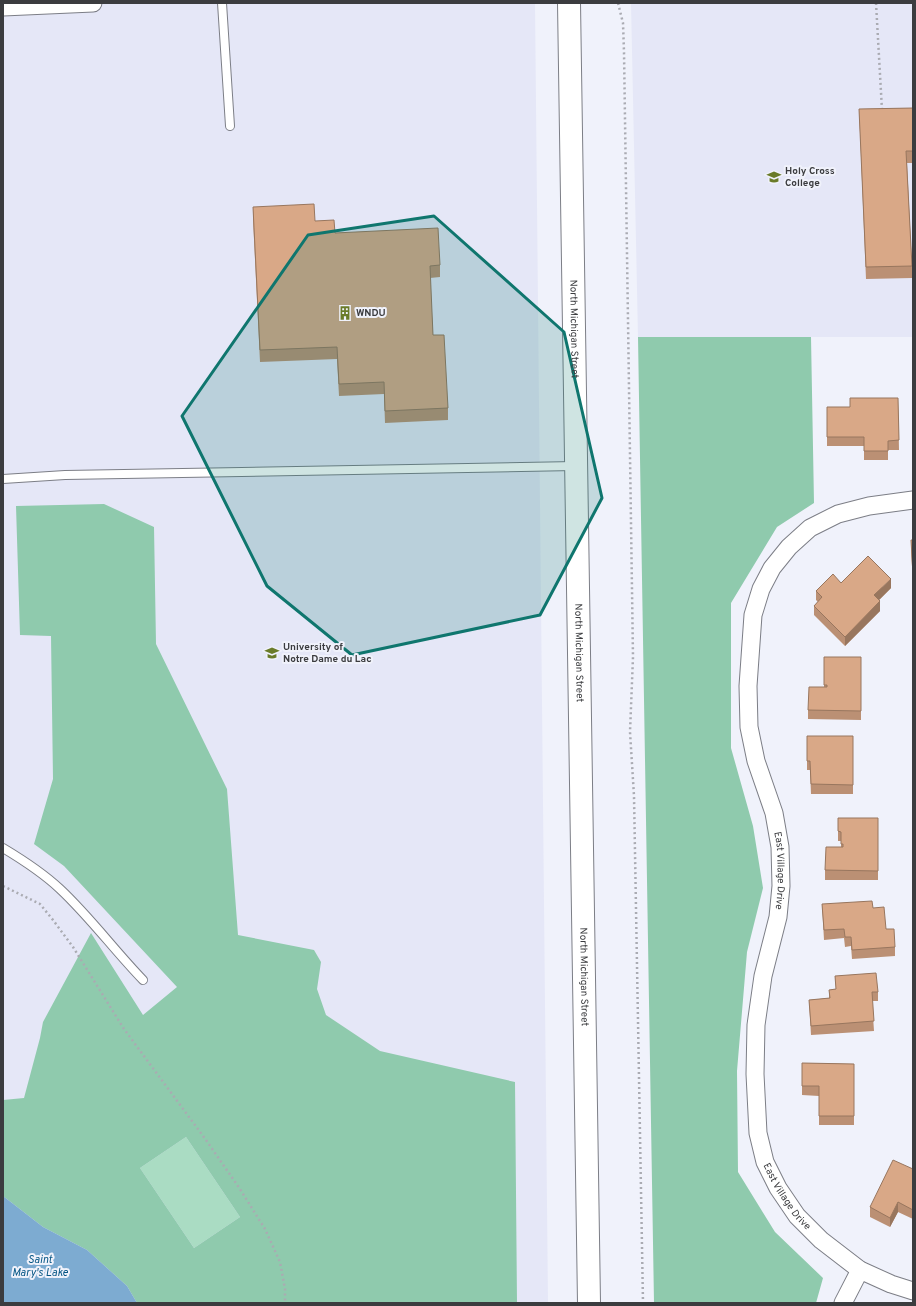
<svg xmlns="http://www.w3.org/2000/svg" width="916" height="1306" font-family="Overpass,sans-serif">
  <style>
    .built { fill: #e5e7f7 }
    .green { fill: #aadcc3 }
    .forest { fill: #8fcaad; fill-rule: evenodd }
    .water { fill: #7dabd1 }
    .lines { fill: none; stroke-linecap: round; stroke-linejoin: round }
    .service-casing { stroke: #7c7e86; stroke-width: 10 }
    .minor-casing { stroke: #7c7e86; stroke-width: 19 }
    .primary-casing { stroke: #7c7e86; stroke-width: 24 }
    .path { stroke: #aaabb2; stroke-width: 2.5; stroke-dasharray: 2 3; stroke-linecap: butt }
    .service { stroke: #fff; stroke-width: 8 }
    .minor { stroke: #fff; stroke-width: 17 }
    .primary { stroke: #fff; stroke-width: 22 }
    .wall { fill: #bb9074 }
    .shaded-wall { fill: #98765e }
    .building { fill: #d9a887; stroke: #98765e }
    .marked { fill: #0f766e; fill-opacity: 0.2; stroke: #0f766e; stroke-width: 3; stroke-linejoin: round }
    .labels { text-anchor: middle; dominant-baseline: central; stroke-width: 4; stroke-linejoin: round; paint-order: stroke }
    .poi-label { font-size: 10px; font-weight: bold; fill: #3b3c3f; stroke: #f0f2fb; text-anchor: start }
    .street-label { font-size: 10px; fill: #3b3c3f; stroke: #f0f2fb }
    .water-label { font-size: 11px; font-style: italic; fill: #065685; stroke: #f0f2fb }
  </style>
  <rect width="100%" height="100%" fill="#f0f2fb"/>
  <!-- built -->
  <path class="built" d="M3,3H535L548,1303H3Z
    M631,3H913V337H638Z"/>
  <!-- green -->
  <path class="green" d="M186,1137L240,1217L194,1248L140,1168Z"/>
  <!-- forest -->
  <path class="forest" d="M638,337H811L814,503L777,527L731,603V748L753,826L763,888L747,952L737,1071L738,1172L775,1232L823,1278L816,1303H654Z
    M104,504L154,527L156,644L227,789L238,935L314,950L321,962L317,989L326,1015L380,1051L515,1082L517,1303H137L127,1286L87,1250L43,1227L3,1196V1100L24,1098L40,1038L43,1022L91,933L143,1015L177,987L64,866L34,844L53,779L51,636L20,635L16,506ZM186,1137L240,1217L194,1248L140,1168Z"/>
  <!-- water -->
  <path class="water" d="M3,1196L43,1227L87,1250L127,1286L137,1303H3Z"/>
  <g class="lines">
    <defs>
      <path id="service" d="M222,3L230,126
        M3,479L65,475L575,466
        M3,848C23,860 43,873 60,889C90,917 114,950 143,980"/>
      <g id="minor">
        <path d="M3,7L93,3"/>
        <path id="s1" d="M913,500L869,506L838,514L810,528L789,547L772,568L761,589L753,615L748,686L749,727L756,761L774,813L780,847L781,886L778,917L763,976L756,1025L755,1074L758,1133L765,1162L778,1188L797,1216L821,1240L860,1270L891,1284L913,1291"/>
        <path d="M843,1303L860,1270"/>
      </g>
      <g id="primary">
        <path id="s2" d="M569,3L589,1303"/>
      </g>
    </defs>
    <!-- service casing -->
    <use href="#service" class="service-casing"/>
    <!-- minor casing -->
    <use href="#minor" class="minor-casing"/>
    <!-- primary casing -->
    <use href="#primary" class="primary-casing"/>
    <!-- path -->
    <path class="path" d="M618,3L623,23L624,52L633,657L630,732L634,796L643,1303
      M876,3L882,110
      M3,886L40,904L53,920L73,947L124,1029L206,1140L240,1189L265,1229L280,1262L285,1289V1303"/>
    <!-- service -->
    <use href="#service" class="service"/>
    <!-- minor -->
    <use href="#minor" class="minor"/>
    <!-- primary -->
    <use href="#primary" class="primary"/>
  </g>
  <!-- wall -->
  <path class="wall" d="M913,108V163H907L912,266V278L866,279L859,109Z
    M253,207L335,233L440,265V277L430,278L433,335L448,408V420L385,423L384,394L339,396L337,359L260,362L253,219Z
    M898,398L899,450H888V460H864V446H827V407H850Z
    M911,540H913V584L911,549Z
    M841,583L891,588L879,600L880,611L845,646L814,615V606L818,602L816,600V591Z
    M824,657H861V720L808,719V710L824,687Z
    M807,736H853V794H811L810,770H807Z
    M838,818H878V880H825V870L841,847V841H838Z
    M822,904L873,908L895,947V956L852,959L851,946L845,947L844,938L824,940Z
    M835,976L878,992V1001H872L874,1031L811,1035L809,1000L829,998V990L836,989Z
    M802,1063L854,1064V1125H819V1096L802,1095Z
    M913,1169V1219L898,1212L890,1227L870,1217V1207Z"/>
  <!-- shaded-wall -->
  <path class="shaded-wall" d="M891,579V588L874,605V595Z
    M880,601V611L845,646V637Z
    M898,1202V1212L890,1227V1218Z"/>
  <!-- building -->
  <path class="building" d="M913,108V151H906L912,266L866,267L859,109Z
    M314,204L315,221L334,220L335,233L438,228L440,265L430,266L433,335H444L448,408L385,411L384,382L339,384L337,347L260,350L253,207Z
    M850,398H898L899,440L888,441V451H864V437H827V407H850Z
    M911,540H913V575Z
    M868,556L891,579L874,595L880,601L845,637L814,606L822,597L816,591L833,574L841,583Z
    M824,657H861V711L808,710L809,687H827V685H824Z
    M807,736H853V785L811,784L810,761H807Z
    M838,818H878V871L825,870L826,847H843V844H841V832L838,831Z
    M872,901L873,908L884,907L886,929H894L895,947L852,950L851,937H845L844,929L824,930L822,904Z
    M876,973L878,992H872L874,1021L811,1026L809,1000L830,998L829,990L836,989L835,976Z
    M802,1063L854,1064V1116H819V1086H802Z
    M893,1160L913,1169V1210L898,1202L890,1218L870,1207Z"/>
  <!-- marked area -->
  <path class="marked" d="M434,216L564,332L602,498L540,615L352,655L267,586L182,416L308,235Z"/>
  <!-- icons -->
  <defs>
    <symbol id="university-bare" viewBox="-9 -9 18 18"><path d="M0-5L7-2L0 1L-7-2ZM-4 1L0 2.5L4 1V4Q0 6-4 4Z" fill="#6a7b29" stroke="#f0f2fb" stroke-width="2.5" paint-order="stroke"/></symbol>
    <symbol id="building-bare" viewBox="-9 -9 18 18"><path d="M-4-6H4V6H1V3H-1V6H-4ZM-2.5-4.3h1.7v1.8h-1.7ZM.8-4.3h1.7v1.8H.8ZM-2.5-1h1.7V.8h-1.7ZM.8-1h1.7V.8H.8Z" fill="#6a7b29" stroke="#f0f2fb" stroke-width="2.5" paint-order="stroke"/></symbol>
  </defs>
  <g fill-rule="evenodd">
    <use href="#university-bare" x="764" y="167" width="20" height="20"/>
    <use href="#building-bare" x="335" y="303" width="20" height="20"/>
    <use href="#university-bare" x="262" y="643" width="20" height="20"/>
  </g>
  <g class="labels">
    <!-- poi labels -->
    <g class="poi-label">
      <text x="785" y="171">Holy Cross<tspan x="785" dy="12">College</tspan></text>
      <text x="356" y="313">WNDU</text>
      <text x="283" y="647">University of<tspan x="283" dy="12">Notre Dame du Lac</tspan></text>
    </g>
    <!-- street labels -->
    <g class="street-label">
      <text stroke="none"><textPath href="#s2" startOffset="326">North Michigan Street</textPath></text>
      <text stroke="none"><textPath href="#s2" startOffset="650">North Michigan Street</textPath></text>
      <text stroke="none"><textPath href="#s1" startOffset="474">East Village Drive</textPath></text>
      <text stroke="none"><textPath href="#s2" startOffset="974">North Michigan Street</textPath></text>
      <text stroke="none"><textPath href="#s1" startOffset="810">East Village Drive</textPath></text>
    </g>
    <!-- water labels -->
    <g class="water-label">
      <text x="40" y="1260">Saint<tspan x="40" dy="13">Mary's Lake</tspan></text>
    </g>
  </g>
  <!-- border -->
  <rect width="916" height="1306" fill="none" stroke="#3b3c3f" stroke-width="8"/>
</svg>
